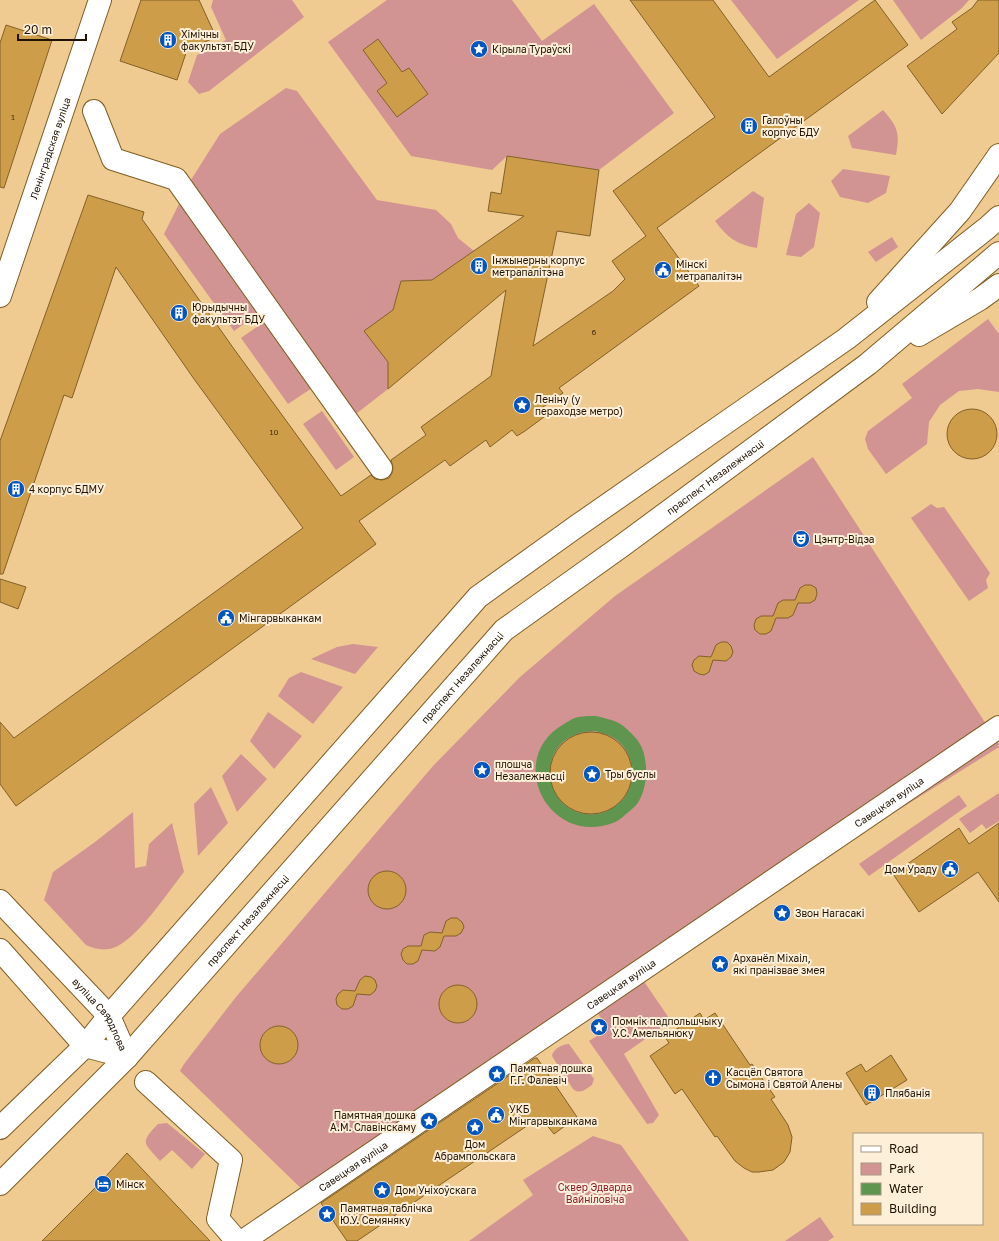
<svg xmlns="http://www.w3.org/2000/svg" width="999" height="1241" font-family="'Golos Text',sans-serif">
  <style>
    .green { fill: #d29393 }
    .water { fill: #5f954e; fill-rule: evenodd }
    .building { fill: #ce9d49; stroke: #816128 }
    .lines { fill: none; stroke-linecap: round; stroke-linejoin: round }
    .minor-casing { stroke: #7e5e25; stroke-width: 24 }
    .major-casing { stroke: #7e5e25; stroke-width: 24 }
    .minor { stroke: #fff; stroke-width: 22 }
    .major { stroke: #fff; stroke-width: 22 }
    .labels { text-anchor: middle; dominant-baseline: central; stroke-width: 4; stroke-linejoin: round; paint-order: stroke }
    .number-label { font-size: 8px; fill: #4b3512 }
    .poi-label { font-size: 10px; fill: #1f1200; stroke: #feefd9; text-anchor: start }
    .street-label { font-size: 10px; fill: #1f1200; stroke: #feefd9 }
    .park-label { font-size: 10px; fill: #8c1b2c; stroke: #feefd9 }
  </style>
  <rect width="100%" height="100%" fill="#efcb91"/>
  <!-- green -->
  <path class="green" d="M213,0H292L304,17L209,91L199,94L188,82L197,55L226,40L211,7Z
    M387,0H512L542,41L594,4L674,113L599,170L507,156L492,170L411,156L328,42Z
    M731,0H859L777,59Z
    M893,0H969L962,8L921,40Z
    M286,88L297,91L377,200L436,210L451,224L458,238L474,251L432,280L401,282L393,310L365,331L388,362V389L352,417L189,183L220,134Z
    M883,110C898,127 900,133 896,155L852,148L848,136Z
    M843,169L890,176L886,193L868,203L840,197L831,181Z
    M753,191L764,198L757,248C736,244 728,238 715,221Z
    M181,200L259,313L234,331L164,234Z
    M809,203L820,213L814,247L801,257L786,255L796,214Z
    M892,237L898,247L876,262L868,252Z
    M988,319L999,334V392L978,389L959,391L940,405L929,422L927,444L886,474L868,449L865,439L868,431L912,398L902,384Z
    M264,322L312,388L288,404L241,338Z
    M322,411L354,457L336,470L303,424Z
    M813,457L999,744V747L820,859L643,980L671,1021L624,1054L659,1115L653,1123L647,1124L589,1041L608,1029L595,1009L311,1198L180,1071L184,1064L236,997L433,766L520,677L615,596Z
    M931,504L937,508L944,507L990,573L986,580L988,588L969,601L911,518Z
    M353,644L378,647L355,674L311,659L337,647Z
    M301,672L343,687L313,724L278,696L289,678Z
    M268,712L302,736L274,769L250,741Z
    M241,754L267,779L237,812L222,776Z
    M211,787L228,823L198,856L194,804Z
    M999,793V821L986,829L982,824L970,833L959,819Z
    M959,795L967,806L869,876L859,864Z
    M133,812L135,868L146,866L149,844L172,823L184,872C168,892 136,941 113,948C104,951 94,949 86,945L44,900L53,872L95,842Z
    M569,1044L594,1079L592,1085C586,1089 580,1095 573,1089L552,1056C553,1049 562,1044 569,1044Z
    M167,1123L205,1154L192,1169L172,1150L160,1161C143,1142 140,1143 158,1124Z
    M593,1136L621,1145L689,1241H469L533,1195L523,1180Z
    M820,1217L834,1237L828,1241H785Z"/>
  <!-- water -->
  <path class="water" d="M596,716C604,718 615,720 622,725C627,729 637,738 640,744C650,761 648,797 632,809C626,814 619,821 613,823C548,847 504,758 564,724C568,722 571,719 575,718C581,716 590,716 596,716ZM595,731C600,733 607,734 612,737C633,748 637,777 626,795C621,803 611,810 602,813C548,826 529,747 580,733C584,731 590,732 595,731Z"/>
  <!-- building -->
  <path class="building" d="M141,0H199L216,37L187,50L177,80L120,61Z
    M630,0H713L769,77L875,0L908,45L657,228L699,286L559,388L563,393L543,407L548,414L525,431L517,436L512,430L490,447L486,440L450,466L445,460L359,521L376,544L16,806L0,784V722L14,738L303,528L194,379L116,267L72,398L64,395L3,574H0V441L88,195L144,212L142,219L234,349L341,496L371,475L375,479L382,480L389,478L392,473L393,467L391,460L426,435L421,427L491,376L506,290L388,389V362L364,331L393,310L401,281L432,280L524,216L488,211L491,192L501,194L507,156L599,170L590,236L557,231L533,346L613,291L625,279L612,261L646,236L613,191L715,117Z
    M978,0H999V53L942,114L907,66L957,29L952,22L972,8Z
    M6,25L52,40L4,188L0,187V43Z
    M378,39L402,72L409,68L428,94L397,117L377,91L387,83L363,50Z
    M947 434a25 25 0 1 1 50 0a25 25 0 1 1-50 0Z
    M0,579L26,587L18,609L0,602Z
    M805,585H811L816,588L817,594L815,600L810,603H798L793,615L788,618H776L771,631L766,634H760L755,630L754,625L756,619L761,616H773L778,603L783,600H795L800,588Z
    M721,642H727L731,646L733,652L731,657L726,661L713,660L709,672L704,675L699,674L694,671L692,665L694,660L699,656L711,657L716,645Z
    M550 773a41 41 0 1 1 82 0a41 41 0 1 1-82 0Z
    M999,823V902L978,872L919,912L893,874L959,828L969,844Z
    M368 890a19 19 0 1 1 38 0a19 19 0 1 1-38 0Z
    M451,918H457L462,922L464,927L461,933L456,936H444L440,947L435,951L422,950L418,961L413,964H407L403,960L401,954L403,949L408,946H421L424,935L430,932L442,933L446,921Z
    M365,976L371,977L375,980L377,986L375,991L370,995L357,994L353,1006L348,1009H342L337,1005L336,999L338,994L343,990L355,991L360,980Z
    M439 1004a19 19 0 1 1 38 0a19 19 0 1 1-38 0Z
    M700,1013L704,1020L715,1013L750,1065L752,1064L775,1097L771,1099L788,1125L792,1137L790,1152L784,1162L773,1170L759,1172H752L744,1168L735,1161L717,1136L715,1137L682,1089L675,1094L650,1056L669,1043L665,1037Z
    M260 1045a19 19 0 1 1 38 0a19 19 0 1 1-38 0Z
    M891,1055L907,1080L866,1105L846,1073L861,1064L866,1072Z
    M535,1058H537L577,1117L554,1134L540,1117L357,1241H347L321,1203Z
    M127,1153L210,1241H42L97,1186Z"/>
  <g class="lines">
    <defs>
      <g id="minor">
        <path d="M94,111L113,159L176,179L381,468"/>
        <path id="s1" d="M0,296L100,0"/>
        <path d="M146,1082L231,1160L218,1219L237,1241"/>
        <path id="s2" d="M243,1241L999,727"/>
      </g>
      <g id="major">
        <path d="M878,302L960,211L999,155"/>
        <path d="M919,335L980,299L999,285"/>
        <path id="s3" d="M0,901L109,1016L127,1057"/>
        <path d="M0,950L85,1046L127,1057"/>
        <path d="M0,1128L85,1046L109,1016L478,597L577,526L846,339L987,228L999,217"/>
        <path id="s4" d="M0,1184L127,1057L504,630L623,545L868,364L999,253"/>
      </g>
    </defs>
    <!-- minor casing -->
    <use href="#minor" class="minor-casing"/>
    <!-- major casing -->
    <use href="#major" class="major-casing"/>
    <!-- minor -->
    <use href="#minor" class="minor"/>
    <!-- major -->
    <use href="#major" class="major"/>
  </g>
  <!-- icons -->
  <defs>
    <symbol id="building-disc" viewBox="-11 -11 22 22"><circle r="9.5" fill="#0155be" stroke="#feefd9"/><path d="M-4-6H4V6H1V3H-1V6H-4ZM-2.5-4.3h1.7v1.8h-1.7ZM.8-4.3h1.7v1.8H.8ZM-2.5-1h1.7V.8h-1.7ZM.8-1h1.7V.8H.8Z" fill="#fff"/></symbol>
    <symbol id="sight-disc" viewBox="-11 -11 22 22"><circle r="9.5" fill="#0155be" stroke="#feefd9"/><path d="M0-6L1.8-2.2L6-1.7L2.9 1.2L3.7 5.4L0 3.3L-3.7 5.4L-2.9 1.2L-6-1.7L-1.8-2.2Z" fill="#fff"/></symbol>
    <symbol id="civic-disc" viewBox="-11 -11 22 22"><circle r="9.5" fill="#0155be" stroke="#feefd9"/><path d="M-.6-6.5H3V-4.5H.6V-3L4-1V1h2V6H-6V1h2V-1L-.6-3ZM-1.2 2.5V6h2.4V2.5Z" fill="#fff"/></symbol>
    <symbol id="theatre-disc" viewBox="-11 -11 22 22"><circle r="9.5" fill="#0155be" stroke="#feefd9"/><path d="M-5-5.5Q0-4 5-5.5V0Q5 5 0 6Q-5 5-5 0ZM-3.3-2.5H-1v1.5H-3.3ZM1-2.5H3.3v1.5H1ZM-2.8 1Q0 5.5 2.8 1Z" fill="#fff"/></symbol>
    <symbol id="church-disc" viewBox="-11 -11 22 22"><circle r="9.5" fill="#0155be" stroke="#feefd9"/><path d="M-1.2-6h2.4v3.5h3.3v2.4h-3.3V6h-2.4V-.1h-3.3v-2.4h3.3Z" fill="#fff"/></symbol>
    <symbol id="hotel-disc" viewBox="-11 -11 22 22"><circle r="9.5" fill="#0155be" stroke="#feefd9"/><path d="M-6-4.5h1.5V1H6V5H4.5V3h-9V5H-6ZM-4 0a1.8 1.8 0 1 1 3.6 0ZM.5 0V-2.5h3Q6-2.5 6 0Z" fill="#fff"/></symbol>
  </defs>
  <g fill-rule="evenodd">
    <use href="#building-disc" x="158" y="30" width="20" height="20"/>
    <use href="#sight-disc" x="469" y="39" width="20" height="20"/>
    <use href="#building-disc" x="739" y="116" width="20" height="20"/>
    <use href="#building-disc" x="469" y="256" width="20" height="20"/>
    <use href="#civic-disc" x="653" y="260" width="20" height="20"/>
    <use href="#building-disc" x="169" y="303" width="20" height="20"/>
    <use href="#sight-disc" x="512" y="395" width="20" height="20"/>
    <use href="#building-disc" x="6" y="479" width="20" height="20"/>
    <use href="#theatre-disc" x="791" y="529" width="20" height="20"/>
    <use href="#civic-disc" x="216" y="608" width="20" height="20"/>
    <use href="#sight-disc" x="472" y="760" width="20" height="20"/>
    <use href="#sight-disc" x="582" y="764" width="20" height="20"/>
    <use href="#civic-disc" x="940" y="859" width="20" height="20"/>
    <use href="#sight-disc" x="772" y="903" width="20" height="20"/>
    <use href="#sight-disc" x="710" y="954" width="20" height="20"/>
    <use href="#sight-disc" x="589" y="1017" width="20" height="20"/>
    <use href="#sight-disc" x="487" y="1064" width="20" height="20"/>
    <use href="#church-disc" x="703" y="1068" width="20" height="20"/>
    <use href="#building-disc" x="862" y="1083" width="20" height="20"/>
    <use href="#civic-disc" x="486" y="1105" width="20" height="20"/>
    <use href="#sight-disc" x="419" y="1111" width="20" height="20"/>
    <use href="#sight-disc" x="465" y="1117" width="20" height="20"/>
    <use href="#hotel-disc" x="93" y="1174" width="20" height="20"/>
    <use href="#sight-disc" x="372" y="1180" width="20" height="20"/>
    <use href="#sight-disc" x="317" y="1204" width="20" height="20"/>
  </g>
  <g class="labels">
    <!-- number labels -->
    <g class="number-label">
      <text x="13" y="117">1</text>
      <text x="594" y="332">6</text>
      <text x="274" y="432">10</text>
    </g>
    <!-- poi labels -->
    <g class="poi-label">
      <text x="181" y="34">Хімічны<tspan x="181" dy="12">факультэт БДУ</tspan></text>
      <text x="492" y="49">Кірыла Тураўскі</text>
      <text x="762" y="120">Галоўны<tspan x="762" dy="12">корпус БДУ</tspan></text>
      <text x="492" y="260">Інжынерны корпус<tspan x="492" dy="12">метрапалітэна</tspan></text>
      <text x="676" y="264">Мінскі<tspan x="676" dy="12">метрапалітэн</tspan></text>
      <text x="192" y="307">Юрыдычны<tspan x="192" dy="12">факультэт БДУ</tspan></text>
      <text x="535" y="399">Леніну (у<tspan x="535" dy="12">пераходзе метро)</tspan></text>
      <text x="29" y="489">4 корпус БДМУ</text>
      <text x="814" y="539">Цэнтр-Відэа</text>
      <text x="239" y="618">Мінгарвыканкам</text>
      <text x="495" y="764">плошча<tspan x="495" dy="12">Незалежнасці</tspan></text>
      <text x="605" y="774">Тры буслы</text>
      <text x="937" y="869" text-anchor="end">Дом Ураду</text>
      <text x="795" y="913">Звон Нагасакі</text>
      <text x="733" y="958">Арханёл Міхаіл,<tspan x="733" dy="12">які пранізвае змея</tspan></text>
      <text x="612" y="1021">Помнік падпольшчыку<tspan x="612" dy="12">У.С. Амельянюку</tspan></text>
      <text x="510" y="1068">Памятная дошка<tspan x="510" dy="12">Г.Г. Фалевіч</tspan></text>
      <text x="726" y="1072">Касцёл Святога<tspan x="726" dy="12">Сымона і Святой Алены</tspan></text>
      <text x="885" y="1093">Плябанія</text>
      <text x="509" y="1109">УКБ<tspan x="509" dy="12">Мінгарвыканкама</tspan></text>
      <text x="416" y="1115" text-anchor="end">Памятная дошка<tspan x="416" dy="12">А.М. Славінскаму</tspan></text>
      <text x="475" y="1144" text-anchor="middle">Дом<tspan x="475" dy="12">Абрампольскага</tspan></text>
      <text x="116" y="1184">Мінск</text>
      <text x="395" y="1190">Дом Уніхоўскага</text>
      <text x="340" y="1208">Памятная таблічка<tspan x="340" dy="12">Ю.У. Семяняку</tspan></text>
    </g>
    <!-- street labels -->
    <g class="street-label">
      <text stroke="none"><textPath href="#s1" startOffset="156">Ленінградская вуліца</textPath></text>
      <text stroke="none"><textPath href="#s4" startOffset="1010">праспект Незалежнасці</textPath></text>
      <text stroke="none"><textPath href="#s4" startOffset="686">праспект Незалежнасці</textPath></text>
      <text stroke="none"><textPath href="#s2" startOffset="781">Савецкая вуліца</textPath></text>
      <text stroke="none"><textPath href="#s4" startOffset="362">праспект Незалежнасці</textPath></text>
      <text stroke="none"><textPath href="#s2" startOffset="457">Савецкая вуліца</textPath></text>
      <text stroke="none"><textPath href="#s3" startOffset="152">вуліца Свярдлова</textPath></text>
      <text stroke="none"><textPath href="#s2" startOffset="133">Савецкая вуліца</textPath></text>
    </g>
    <!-- park labels -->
    <g class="park-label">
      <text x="595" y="1187">Сквер Эдварда<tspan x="595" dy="12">Вайніловіча</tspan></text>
    </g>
  </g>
  <!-- legend -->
  <rect x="853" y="1133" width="130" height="92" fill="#feefd9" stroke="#a59782"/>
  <rect x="861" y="1146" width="20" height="6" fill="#ffffff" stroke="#a59782"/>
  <text x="889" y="1153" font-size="12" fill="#1f1200">Road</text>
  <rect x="861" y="1163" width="20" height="12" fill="#d29393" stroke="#a59782"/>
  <text x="889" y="1173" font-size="12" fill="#1f1200">Park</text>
  <rect x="861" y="1183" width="20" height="12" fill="#5f954e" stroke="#a59782"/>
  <text x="889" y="1193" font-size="12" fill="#1f1200">Water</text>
  <rect x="861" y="1203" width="20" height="12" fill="#ce9d49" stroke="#a59782"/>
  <text x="889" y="1213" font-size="12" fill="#1f1200">Building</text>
  <!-- scale -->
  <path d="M18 34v6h68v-6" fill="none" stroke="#1f1200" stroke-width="2"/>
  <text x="24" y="34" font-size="12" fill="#1f1200" stroke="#feefd9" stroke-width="3" paint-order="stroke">20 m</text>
</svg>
